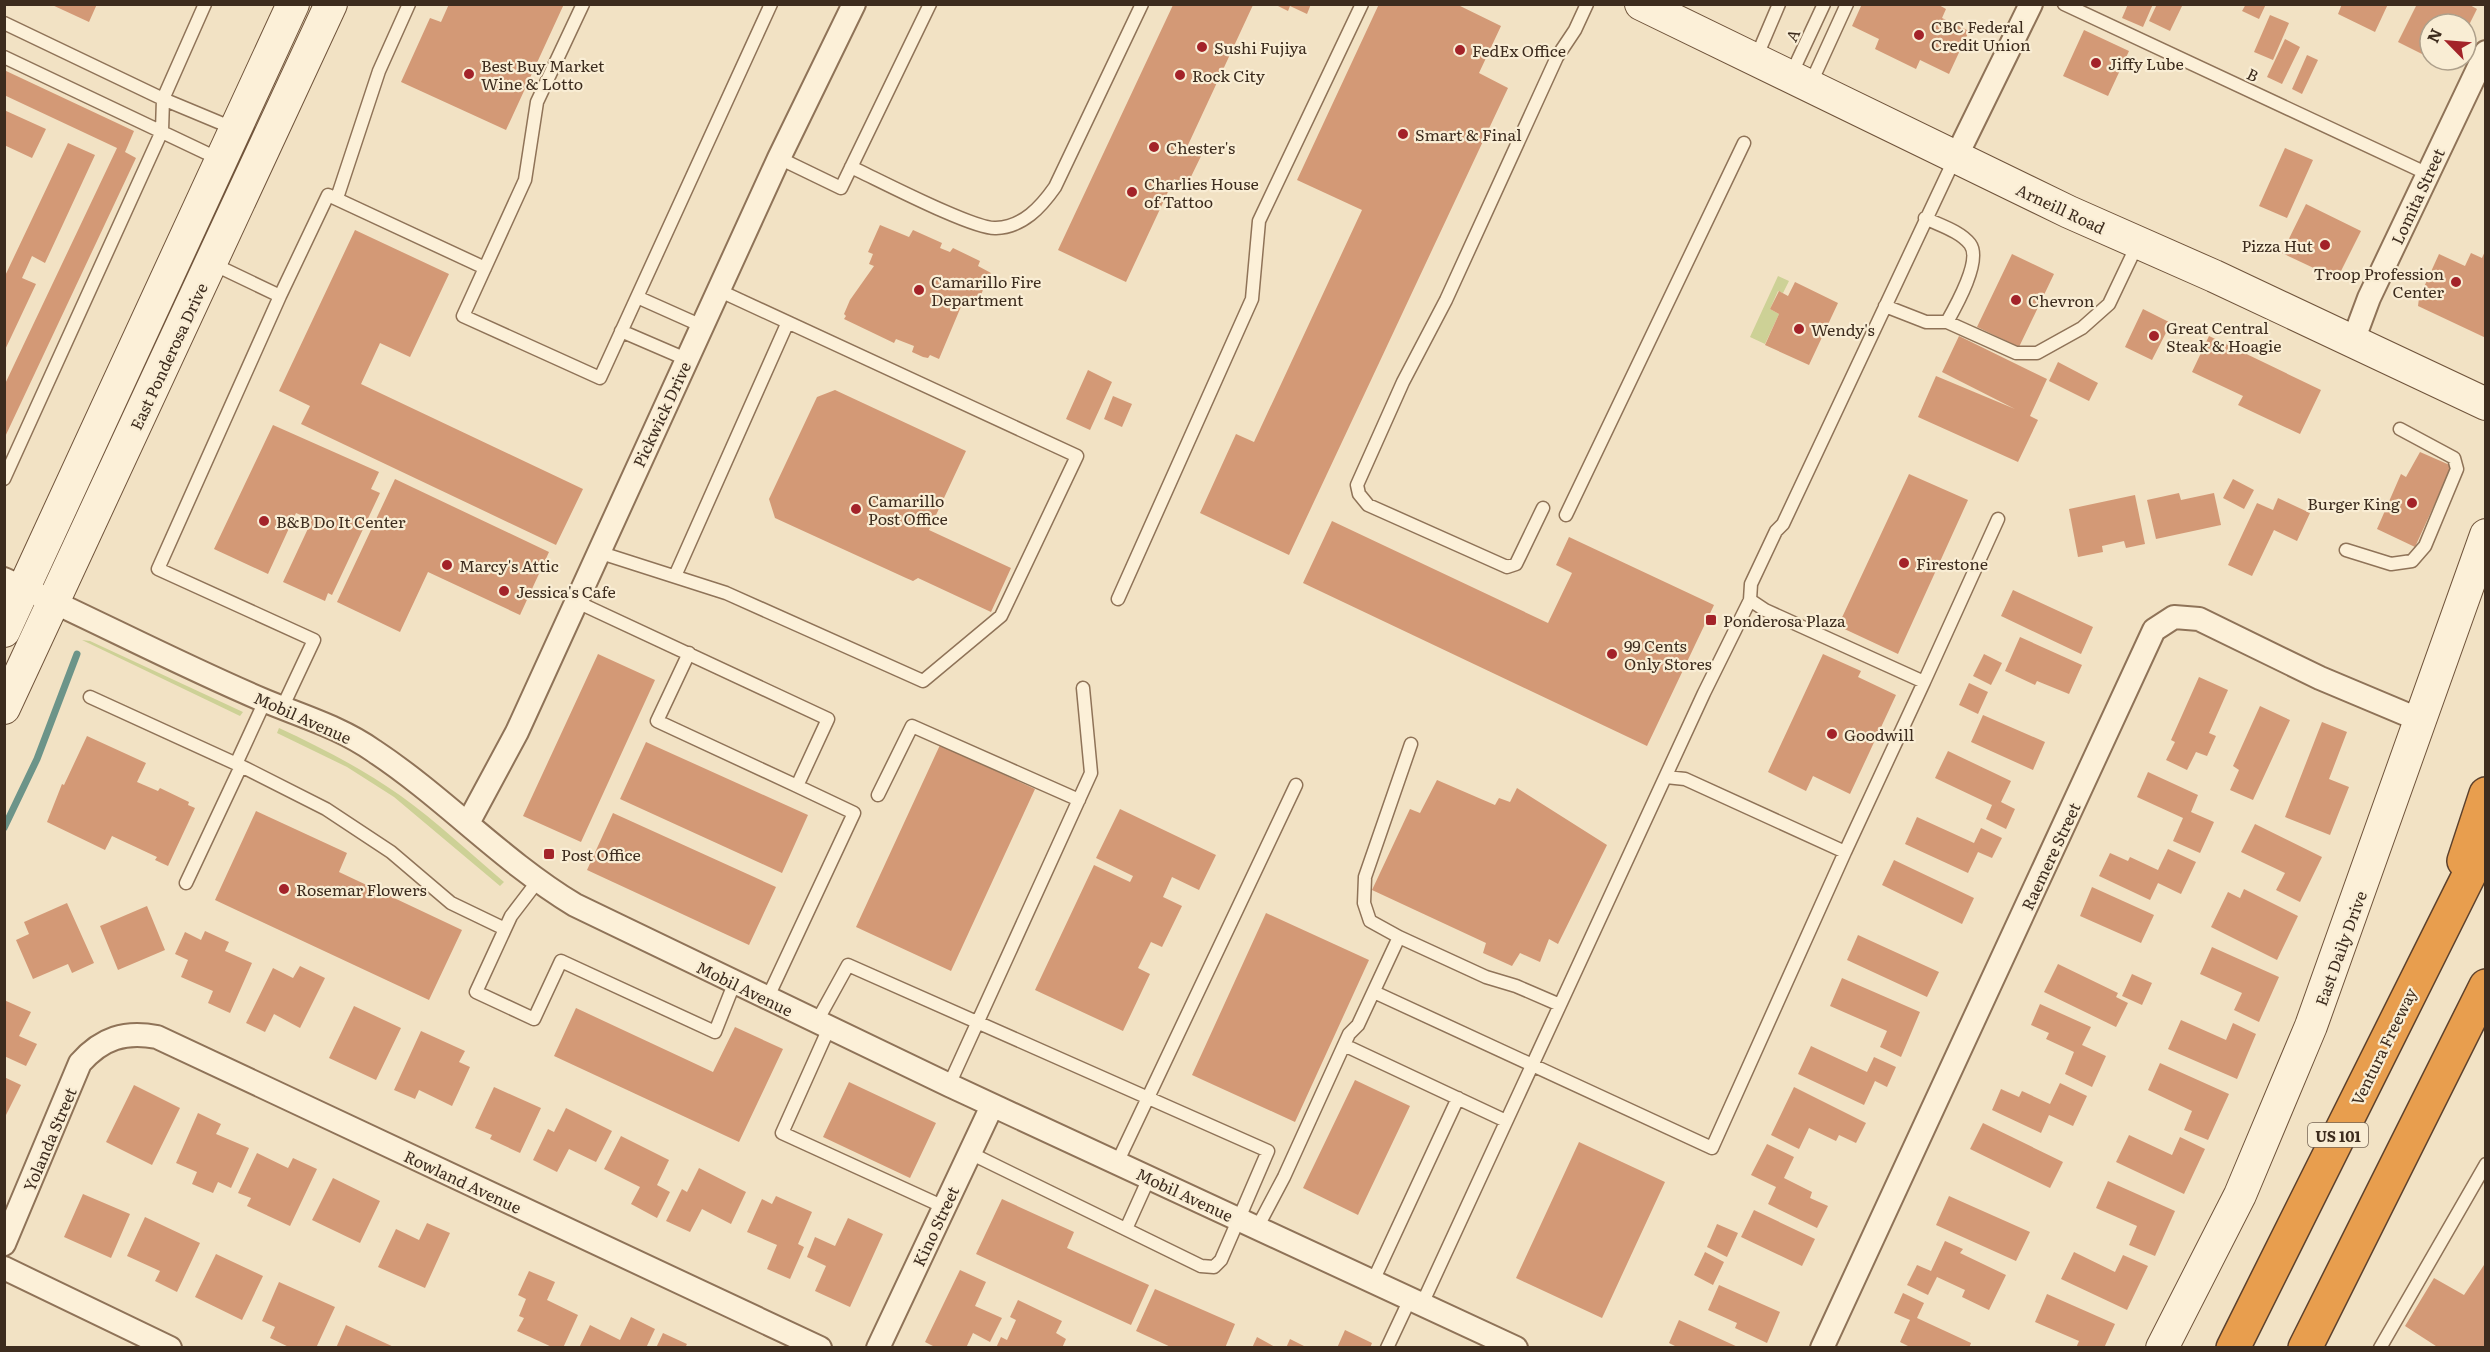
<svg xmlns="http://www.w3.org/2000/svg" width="2490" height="1352" font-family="Literata,serif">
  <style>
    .green { fill: #cdd196 }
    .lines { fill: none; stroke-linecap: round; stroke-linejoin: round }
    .stream { stroke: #6c9489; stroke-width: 7 }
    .building { fill: #d39976 }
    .lane-casing { stroke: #8f7358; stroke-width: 15 }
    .street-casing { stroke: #8f7358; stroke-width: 26 }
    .secondary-casing { stroke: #70543b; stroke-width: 34 }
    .highway-casing { stroke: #5c412d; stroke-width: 36 }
    .lane { stroke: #fcf0d8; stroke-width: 12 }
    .street { stroke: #fcf0d8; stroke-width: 22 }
    .secondary { stroke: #fcf0d8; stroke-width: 32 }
    .highway { stroke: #e89e4e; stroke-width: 33 }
    .poi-dot { fill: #a32329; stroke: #f9edd4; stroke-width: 2 }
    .labels { text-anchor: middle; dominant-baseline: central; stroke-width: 4.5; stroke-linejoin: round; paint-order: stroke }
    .shield { fill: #f9edd4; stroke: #756655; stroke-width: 1.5 }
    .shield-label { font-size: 15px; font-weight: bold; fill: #3d2c1e }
    .poi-label { font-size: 16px; fill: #3d2c1e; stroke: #f9edd4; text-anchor: start }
    .street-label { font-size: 16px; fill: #3d2c1e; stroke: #f9edd4 }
  </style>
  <rect width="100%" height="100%" fill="#f2e2c4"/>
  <!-- green -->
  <path class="green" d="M1778,276L1789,281L1783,293L1778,291L1770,309L1779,314L1765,344L1750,337Z
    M82,640L90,641L243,712L240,716Z
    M279,728C322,748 363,769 401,796C437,822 470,853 504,882L500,886L394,797L347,767L277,733Z"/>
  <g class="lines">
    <!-- stream -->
    <path class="stream" d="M4,828L37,759L77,654"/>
  </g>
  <!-- building -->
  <path class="building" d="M50,4H97L89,22Z
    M449,4H564L506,130L401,82L430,18L441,22Z
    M1274,4H1311L1307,14L1290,6L1288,11Z
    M1379,4H1456L1501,26L1479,73L1508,88L1289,555L1200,513L1236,434L1254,442L1362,210L1297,180Z
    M1862,4H1937L1946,9L1942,18L1969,31L1949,74L1920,60L1916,69L1875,49L1879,39L1852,26Z
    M2128,4H2153L2143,27L2122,18Z
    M2157,4H2183L2170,31L2149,21Z
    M2246,4H2266L2259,19L2242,11Z
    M2342,4H2388L2375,32L2338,14Z
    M2417,4H2468L2477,9L2466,31V24H2430V58L2398,42Z
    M1173,5H1253L1188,145L1203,152L1187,185L1174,179L1126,282L1058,250Z
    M2270,15L2289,23L2273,60L2254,52Z
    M2084,30L2129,51L2108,96L2063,76Z
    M2285,39L2300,47L2282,84L2267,77Z
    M2307,55L2318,60L2302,94L2292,89Z
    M2435,60H2452L2449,67Z
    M4,70L134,131L125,152L136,158L4,439V386L117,148L4,95Z
    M4,110L46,129L32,158L4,145Z
    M68,143L95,155L45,263L32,256L22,278L36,284L4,352V278Z
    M2285,148L2313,160L2287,218L2259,206Z
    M2306,204L2361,231L2337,279L2282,253Z
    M880,225L909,237L913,230L942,243L940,248L950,252L953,248L980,261L978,266L991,273L977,303L965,297L939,359L930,355L928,358L923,357L912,352L914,346L896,339L894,343L844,319L846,316L844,314L850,300L874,266L869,264L873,254L868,252Z
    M355,230L449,274L410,357L380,343L361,384L583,489L556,545L301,424L310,406L279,391Z
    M2486,249V338L2418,306L2419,298L2439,254L2465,266L2471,253L2482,258Z
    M2012,254L2054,274L2019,347L1977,327Z
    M1795,282L1838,303L1809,365L1765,345L1779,314L1770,309L1779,291L1788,296Z
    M2143,309L2171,323L2152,360L2125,347Z
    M1959,336L2047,379L2030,416L2038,420L2018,462L1918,417L1936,376L2015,409L1942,372Z
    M2209,336L2321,390L2300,434L2238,405L2243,396L2192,372Z
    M2058,362L2098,383L2089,401L2049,381Z
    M1088,370L1112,382L1090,430L1066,419Z
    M835,390L966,451L929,530L1011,568L991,612L918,578L913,581L906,578L775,518L769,499L817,397Z
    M1113,396L1132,404L1122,427L1104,419Z
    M273,425L379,472L371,489L380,493L332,595L328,593L325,601L283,582L312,520L296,513L268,574L214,549Z
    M2420,452L2452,466L2415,547L2377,529L2401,474L2406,477Z
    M1909,474L1968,500L1898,654L1838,626Z
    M395,479L549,552L520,615L428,572L400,632L337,602Z
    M2233,479L2254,490L2244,509L2223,498Z
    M2179,493L2181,500L2214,493L2221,525L2156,539L2147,500Z
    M2135,495L2145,544L2126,548L2124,541L2102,546L2103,552L2078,557L2069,509Z
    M2278,498L2310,513L2297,541L2274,530L2252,576L2228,565L2257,503L2273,510Z
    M1332,521L1548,623L1572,573L1556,565L1569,537L1714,605L1647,746L1303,583Z
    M2013,590L2093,627L2081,654L2001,616Z
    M2020,637L2082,665L2069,694L2037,681L2035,685L2005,671Z
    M598,654L655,680L581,842L523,816Z
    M1823,654L1861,671L1858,677L1896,695L1850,794L1813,776L1806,791L1768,772Z
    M1984,654L2002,663L1991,685L1973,676Z
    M2199,677L2228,690L2209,733L2216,736L2207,756L2196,752L2187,770L2166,760L2175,742L2171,740Z
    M1969,683L1988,692L1978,714L1959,705Z
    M2260,706L2290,720L2253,800L2230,790L2239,770L2233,766Z
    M1983,715L2045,742L2033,770L1971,742Z
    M2322,722L2347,732L2329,779L2349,787L2330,835L2285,817Z
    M87,736L146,763L137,782L158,791L160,788L189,802L188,805L195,808L168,866L155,860L157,857L112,836L105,850L47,822L62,784L64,785Z
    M646,742L808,815L782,873L620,799Z
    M940,745L1035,789L951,971L856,927Z
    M1948,751L2011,781L2001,802L2015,809L2006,829L1986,819L1992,805L1935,778Z
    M2148,772L2198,795L2191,812L2214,822L2200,853L2173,841L2183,818L2137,797Z
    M1437,780L1495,805L1499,798L1510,802L1517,788L1607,845L1558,944L1549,939L1540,962L1520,953L1512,966L1483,953L1486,943L1372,890L1410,809L1420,813Z
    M1120,809L1216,855L1199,890L1172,877L1163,897L1182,906L1162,947L1151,942L1138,968L1150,974L1123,1031L1035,990L1094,865L1130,882L1133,876L1096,858Z
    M256,811L347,853L339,872L462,930L429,1000L215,900Z
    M613,813L776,887L749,945L587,870Z
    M1917,817L1974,843L1981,828L2002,838L1992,858L1978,852L1968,873L1905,844Z
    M2255,824L2322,857L2300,902L2276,890L2285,873L2241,852Z
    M2168,849L2196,862L2181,894L2158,883L2150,900L2099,876L2110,853L2128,861L2130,857L2158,870Z
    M1894,860L1974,898L1962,924L1882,885Z
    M2092,887L2154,915L2141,943L2080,916Z
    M2244,889L2298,916L2277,960L2211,927L2228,892L2240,898Z
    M67,903L94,963L72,973L68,964L33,979L16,940L29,934L24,922Z
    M147,906L165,950L118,970L100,926Z
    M1266,913L1369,960L1295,1122L1192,1075Z
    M205,931L229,942L225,951L252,963L230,1013L208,1003L213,991L181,977L188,960L175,954L185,932L201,940Z
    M1858,935L1939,972L1927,997L1847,960Z
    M2212,947L2279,977L2259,1022L2234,1010L2242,993L2200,974Z
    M2058,964L2118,993L2116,997L2128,1003L2116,1027L2044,992Z
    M300,966L325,978L300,1028L274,1014L265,1032L246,1023L273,968L293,978Z
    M2132,974L2152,983L2142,1005L2122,996Z
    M1842,978L1920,1012L1901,1057L1880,1047L1887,1031L1830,1006Z
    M4,1000L31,1012L19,1036L37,1044L26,1066L4,1056Z
    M2040,1004L2091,1027L2082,1045L2106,1056L2092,1087L2065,1074L2074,1052L2046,1039L2049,1033L2031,1025Z
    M354,1006L401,1028L376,1080L329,1058Z
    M576,1008L713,1072L735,1027L783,1049L739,1142L554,1056Z
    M2181,1020L2226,1040L2233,1023L2256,1034L2237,1079L2168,1049Z
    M421,1031L465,1051L459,1062L470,1067L452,1106L419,1090L415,1099L394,1090Z
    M1811,1046L1867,1072L1874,1057L1896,1067L1887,1087L1875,1081L1864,1105L1798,1074Z
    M2160,1063L2229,1094L2208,1140L2184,1130L2192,1111L2148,1090Z
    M4,1077L21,1085L4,1119Z
    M1355,1080L1410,1106L1358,1215L1303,1188Z
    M849,1082L936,1123L910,1178L823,1137Z
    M2060,1083L2087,1096L2073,1126L2049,1115L2041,1133L1992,1110L2001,1089L2019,1097L2022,1091L2050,1104Z
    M134,1085L180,1108L152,1165L106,1142Z
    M494,1087L541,1108L520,1153L490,1139L492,1135L475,1128Z
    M1794,1087L1866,1123L1856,1143L1839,1135L1836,1141L1809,1128L1799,1149L1771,1135Z
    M566,1108L612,1131L596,1162L569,1149L557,1172L533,1160L548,1129L554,1132Z
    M198,1113L221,1124L216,1134L249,1148L231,1188L218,1182L213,1193L192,1184L197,1172L176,1163Z
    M1983,1123L2063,1162L2050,1188L1970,1149Z
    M2129,1135L2172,1155L2180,1137L2205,1149L2184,1194L2116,1162Z
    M621,1136L669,1160L657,1185L670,1192L657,1218L631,1204L640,1187L604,1169Z
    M1579,1142L1665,1182L1602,1318L1516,1278Z
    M1767,1144L1794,1157L1784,1178L1812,1192L1810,1198L1828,1206L1817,1228L1768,1204L1776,1187L1751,1175Z
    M257,1153L288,1168L293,1158L317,1169L290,1226L247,1206L251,1198L238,1193Z
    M699,1168L746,1192L731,1224L702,1209L690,1232L666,1221L682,1189L687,1192Z
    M333,1178L380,1201L360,1243L312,1220Z
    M2108,1181L2175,1211L2155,1256L2129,1245L2137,1226L2096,1208Z
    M83,1194L130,1214L111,1258L64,1237Z
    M776,1196L812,1212L798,1244L804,1247L790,1279L767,1269L777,1245L747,1232L762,1199L772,1204Z
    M1949,1196L2030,1232L2016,1261L1936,1225Z
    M1002,1199L1074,1232L1067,1248L1149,1285L1131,1325L976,1254Z
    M1754,1210L1815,1239L1802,1266L1741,1237Z
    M145,1217L200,1243L177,1292L155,1281L160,1271L127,1256Z
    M848,1218L883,1234L850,1307L815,1291L826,1266L807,1257L815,1237L835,1246Z
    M427,1223L450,1233L425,1288L378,1267L396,1229L419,1240Z
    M1717,1224L1738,1233L1727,1257L1707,1247Z
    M1945,1241L1963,1249L1960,1253L2006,1275L1989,1310L1962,1297L1965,1290L1937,1277L1928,1295L1907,1285L1917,1265L1931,1271Z
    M1705,1252L1724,1262L1713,1285L1694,1275Z
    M2074,1252L2115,1272L2123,1255L2148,1266L2127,1310L2061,1279Z
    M216,1254L263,1276L242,1320L195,1297Z
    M2486,1262V1348H2439L2405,1326L2434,1278L2464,1295Z
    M960,1270L986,1282L975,1306L1002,1318L990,1342L973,1333L966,1348H937L925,1342Z
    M529,1271L555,1282L547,1300L578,1315L563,1348H554L517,1331L524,1318L519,1316L526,1299L518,1295Z
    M279,1282L335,1307L316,1348H291L270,1338L275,1327L262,1321Z
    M1719,1285L1780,1312L1767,1343L1735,1328L1737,1323L1708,1310Z
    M1155,1289L1235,1324L1225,1348H1173L1136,1331Z
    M1903,1293L1924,1303L1917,1318L1971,1343L1969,1348H1912L1900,1342L1910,1320L1894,1313Z
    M2047,1294L2115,1324L2104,1348H2076L2079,1341L2035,1322Z
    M1018,1300L1062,1321L1056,1333L1066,1339L1062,1348H996L1001,1337L1007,1340L1016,1320L1010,1317Z
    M631,1317L655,1329L646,1348H579L590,1325L620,1340Z
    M1679,1320L1740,1348H1679L1669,1343Z
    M346,1325L396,1348H336Z
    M1345,1330L1372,1343L1370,1348H1337Z
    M663,1333L687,1344L685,1348H656Z
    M1257,1337L1277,1348H1252Z
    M1290,1339L1308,1348H1286Z"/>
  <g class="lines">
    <defs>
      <path id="lane" d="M583,4L537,102L525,180L463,316L600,378L771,4
        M2064,4L2428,174
        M4,23L163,99L235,129
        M4,57L221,160
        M1756,58L1779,4
        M1790,77L1824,4
        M1810,85L1847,4
        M779,158L841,188L930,4
        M851,167C877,179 974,230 996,228C1023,227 1041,207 1055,187L1142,4
        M337,198L379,71L409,4
        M1925,218C1939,225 1960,231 1970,244C1982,260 1956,306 1947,322
        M211,263L280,296L328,195L485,268
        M280,296L158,569L314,640L283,706
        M637,297L702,326
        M1885,306L1926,322H1947L2016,353H2037L2082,328L2109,304L2138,243
        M621,331L686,359
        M4,479L162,131L163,99L205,4
        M1543,508L1516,564L1507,567L1368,505L1359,494L1357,485L1403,382L1446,300L1557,57L1575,30L1587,4
        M1566,515L1744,143
        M2346,550L2391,564L2412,561L2425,546L2457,469L2454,458L2400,429
        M598,552L726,593L923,681L1001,616L1077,456L718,290
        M675,576L787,324
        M1118,599L1252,299L1259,221L1362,4
        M1750,600L1765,610L1924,682L1845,852
        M575,601L828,719L797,786L657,721L689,653
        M1924,682L1998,519
        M90,697L241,766L326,809L391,852L451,903L505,929
        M236,764L265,701
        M878,795L912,726L1079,800
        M537,882L511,916L476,992L534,1019L561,961L715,1032L734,984
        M186,883L241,766
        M1399,937L1370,921L1364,903L1365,877L1411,744
        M1374,992L1712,1148L1845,852L1685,779L1666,777
        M767,999L854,813L797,786
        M816,1023L848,965L1268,1151L1221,1260L1214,1267L1201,1266L970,1153
        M829,1028L782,1133L944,1207
        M1344,1045L1506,1121
        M949,1085L1091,773L1083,688
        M1117,1163L1296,785
        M1257,1228L1284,1177L1349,1034L1358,1025L1399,937L1486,977L1516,986L1560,1005
        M1126,1229L1149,1178
        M1373,1281L1458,1098
        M1422,1304L1704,693L1750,600L1751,584L1776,531L1783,524L1955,158
        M1387,1348L1410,1299
        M2380,1348L2486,1164"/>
      <path id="street" d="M1956,157L2031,4
        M2353,341L2369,298L2486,52
        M4,579C91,618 176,663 263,700C301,716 340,727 374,751C445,798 502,861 575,905L949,1085L1516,1348
        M468,823L517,732L779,158L854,4
        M4,1244L80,1063C102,1038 125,1031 157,1037L820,1348
        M4,1268L170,1348
        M878,1348L992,1106
        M1822,1348L2154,630L2174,617L2199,619L2320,678L2420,720"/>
      <path id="secondary" d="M1641,4L2069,212L2214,276L2486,404
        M4,631L293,4
        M4,708L331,4
        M2162,1348L2240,1195L2311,1026L2486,535"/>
      <path id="highway" d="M2464,861L2486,794
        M2233,1348L2486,841
        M2305,1348L2486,986"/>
    </defs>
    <!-- lane casing -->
    <use href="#lane" class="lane-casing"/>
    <!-- street casing -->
    <use href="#street" class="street-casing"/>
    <!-- secondary casing -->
    <use href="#secondary" class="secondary-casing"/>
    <!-- highway casing -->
    <use href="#highway" class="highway-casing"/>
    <!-- lane -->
    <use href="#lane" class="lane"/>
    <!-- street -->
    <use href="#street" class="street"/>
    <!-- secondary -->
    <use href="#secondary" class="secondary"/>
    <!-- highway -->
    <use href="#highway" class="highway"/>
  </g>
  <!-- markers -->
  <g class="poi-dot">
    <circle cx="1919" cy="35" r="6"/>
    <circle cx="1202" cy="47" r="6"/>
    <circle cx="1460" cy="50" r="6"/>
    <circle cx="2096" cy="63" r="6"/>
    <circle cx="469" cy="74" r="6"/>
    <circle cx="1180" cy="75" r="6"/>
    <circle cx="1403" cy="134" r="6"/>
    <circle cx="1154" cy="147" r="6"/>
    <circle cx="1132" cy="192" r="6"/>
    <circle cx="2325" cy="245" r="6"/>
    <circle cx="2456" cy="282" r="6"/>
    <circle cx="919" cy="290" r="6"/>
    <circle cx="2016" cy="300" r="6"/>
    <circle cx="1799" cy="329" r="6"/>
    <circle cx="2154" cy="336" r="6"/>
    <circle cx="2412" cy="503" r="6"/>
    <circle cx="856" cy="509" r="6"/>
    <circle cx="264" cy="521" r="6"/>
    <circle cx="1904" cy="563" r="6"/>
    <circle cx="447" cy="565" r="6"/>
    <circle cx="504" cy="591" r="6"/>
    <rect x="1705" y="614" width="12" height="12" rx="3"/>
    <circle cx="1612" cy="654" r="6"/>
    <circle cx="1832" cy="734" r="6"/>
    <rect x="543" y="848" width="12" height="12" rx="3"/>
    <circle cx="284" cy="889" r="6"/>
  </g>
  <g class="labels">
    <!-- shield labels -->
    <rect class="shield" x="2308" y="1123" width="60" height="24" rx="4.5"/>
    <g class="shield-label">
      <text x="2338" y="1135">US 101</text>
    </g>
    <!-- poi labels -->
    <g class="poi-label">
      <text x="1931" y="26">CBC Federal<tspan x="1931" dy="18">Credit Union</tspan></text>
      <text x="1214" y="47">Sushi Fujiya</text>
      <text x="1472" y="50">FedEx Office</text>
      <text x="2108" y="63">Jiffy Lube</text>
      <text x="481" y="65">Best Buy Market<tspan x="481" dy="18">Wine &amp; Lotto</tspan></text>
      <text x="1192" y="75">Rock City</text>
      <text x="1415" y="134">Smart &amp; Final</text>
      <text x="1166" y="147">Chester's</text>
      <text x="1144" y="183">Charlies House<tspan x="1144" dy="18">of Tattoo</tspan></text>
      <text x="2313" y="245" text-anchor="end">Pizza Hut</text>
      <text x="2444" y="273" text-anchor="end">Troop Profession<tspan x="2444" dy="18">Center</tspan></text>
      <text x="931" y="281">Camarillo Fire<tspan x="931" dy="18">Department</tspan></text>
      <text x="2028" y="300">Chevron</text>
      <text x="2166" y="327">Great Central<tspan x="2166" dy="18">Steak &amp; Hoagie</tspan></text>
      <text x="1811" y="329">Wendy's</text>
      <text x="868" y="500">Camarillo<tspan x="868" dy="18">Post Office</tspan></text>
      <text x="2400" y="503" text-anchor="end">Burger King</text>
      <text x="276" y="521">B&amp;B Do It Center</text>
      <text x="1916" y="563">Firestone</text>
      <text x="459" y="565">Marcy's Attic</text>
      <text x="516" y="591">Jessica's Cafe</text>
      <text x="1723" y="620">Ponderosa Plaza</text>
      <text x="1624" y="645">99 Cents<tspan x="1624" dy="18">Only Stores</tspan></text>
      <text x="1844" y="734">Goodwill</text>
      <text x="561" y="854">Post Office</text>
      <text x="296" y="889">Rosemar Flowers</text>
    </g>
    <!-- street labels -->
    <g class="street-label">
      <text transform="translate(1792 35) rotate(-65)">A</text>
      <text transform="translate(2253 74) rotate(26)">B</text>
      <text transform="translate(2417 196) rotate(-65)">Lomita Street</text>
      <text transform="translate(2061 208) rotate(25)">Arneill Road</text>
      <text transform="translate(168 356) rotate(-65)">East Ponderosa Drive</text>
      <text transform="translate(661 414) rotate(-65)">Pickwick Drive</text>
      <text transform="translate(303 717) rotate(24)">Mobil Avenue</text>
      <text transform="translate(2050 856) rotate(-65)">Raemere Street</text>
      <text transform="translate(2340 948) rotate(-70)">East Daily Drive</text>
      <text transform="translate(745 988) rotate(26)">Mobil Avenue</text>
      <text transform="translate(2383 1046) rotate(-64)">Ventura Freeway</text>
      <text transform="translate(49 1139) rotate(-67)">Yolanda Street</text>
      <text transform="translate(463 1181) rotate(25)">Rowland Avenue</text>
      <text transform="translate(1185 1194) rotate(25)">Mobil Avenue</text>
      <text transform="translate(935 1226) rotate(-65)">Kino Street</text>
    </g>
  </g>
  <!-- border -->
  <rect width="2490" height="1352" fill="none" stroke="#3d2c1e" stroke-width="12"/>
  <!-- north arrow -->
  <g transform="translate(2448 42) rotate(295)"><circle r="28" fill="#f9edd4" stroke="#aea08b" stroke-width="1.5"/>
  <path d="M0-4.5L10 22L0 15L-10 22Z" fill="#a32329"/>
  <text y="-9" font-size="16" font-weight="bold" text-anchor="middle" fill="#3d2c1e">N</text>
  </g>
</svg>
